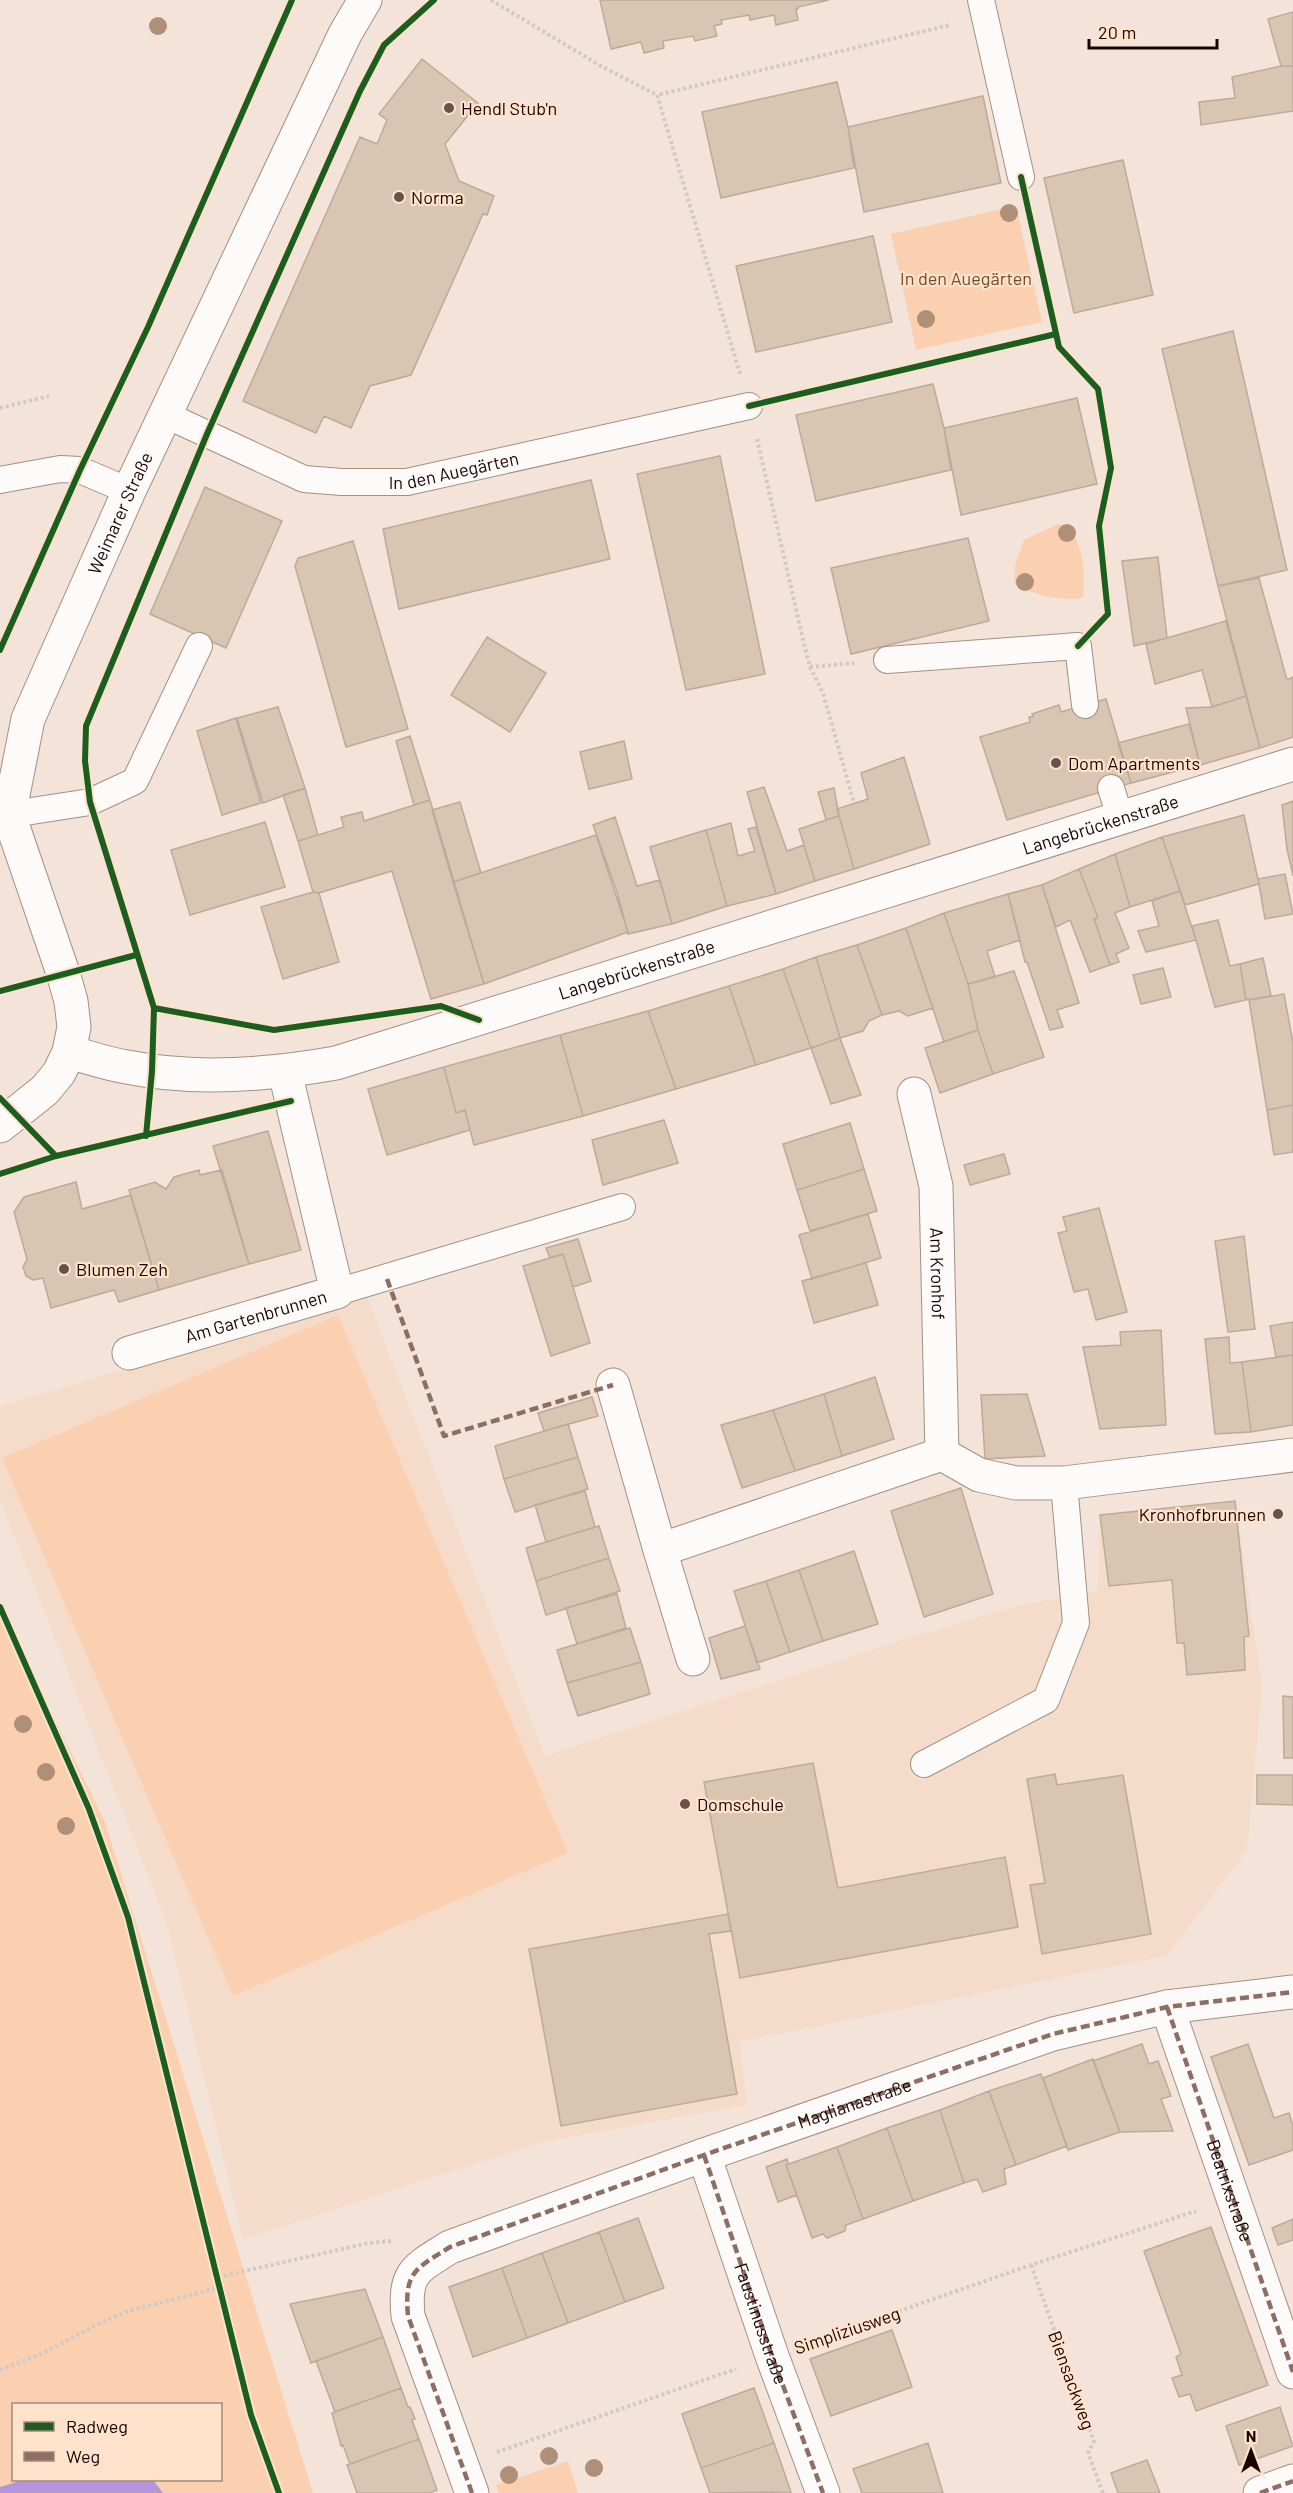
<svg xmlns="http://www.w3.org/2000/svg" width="1293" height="2493" font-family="Barlow,sans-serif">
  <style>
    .built { fill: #f5dcca }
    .green { fill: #fad0b0; fill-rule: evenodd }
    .water { fill: #b494db }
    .building { fill: #dac4b2; stroke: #bdaa9a; stroke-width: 1.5 }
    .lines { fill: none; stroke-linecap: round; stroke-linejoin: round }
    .service-casing { stroke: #a49080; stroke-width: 28 }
    .minor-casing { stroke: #a49080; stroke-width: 35 }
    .tertiary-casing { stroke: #a49080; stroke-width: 35 }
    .secondary-casing { stroke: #a49080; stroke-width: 35 }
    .path { stroke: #cfcac7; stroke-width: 4; stroke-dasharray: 3 3; stroke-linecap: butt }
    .service { stroke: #fdfbf9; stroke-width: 26 }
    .minor { stroke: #fdfbf9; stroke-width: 33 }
    .tertiary { stroke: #fdfbf9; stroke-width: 33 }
    .secondary { stroke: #fdfbf9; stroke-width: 33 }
    .quiet { stroke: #8d6e63; stroke-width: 4.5; stroke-dasharray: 9 4.5; stroke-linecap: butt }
    .cycleway-casing { stroke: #ffe2cc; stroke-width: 10 }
    .cycleway { stroke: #1b5e20; stroke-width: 6 }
    .tree { fill: #ae8f78 }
    .poi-dot { fill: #67524c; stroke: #ffe2cc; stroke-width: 2 }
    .labels { text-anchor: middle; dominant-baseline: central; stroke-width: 4.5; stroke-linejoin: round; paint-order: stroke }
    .poi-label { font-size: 18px; fill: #1b0400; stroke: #ffe2cc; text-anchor: start }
    .park-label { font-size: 18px; fill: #754b29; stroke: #ffe2cc }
    .street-label { font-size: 18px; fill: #1b0400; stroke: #ffe2cc }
  </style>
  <rect width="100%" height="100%" fill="#f3e3d8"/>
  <!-- built -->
  <path class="built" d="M367,1297L545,1756L896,1642L1013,1607L1098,1590L1100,1515L1235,1501L1262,1686L1247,1851L1166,1956L739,2042L747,2105L543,2142L243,2239L167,1924L0,1499V1406Z"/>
  <!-- green -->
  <path class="green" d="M1016,206L1042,322L916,350L891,234Z
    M1058,524L1071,528C1084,554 1085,570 1083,598C1060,601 1033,596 1014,583L1015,566L1024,540Z
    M338,1315L568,1853L233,1996L2,1458Z
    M0,1606L105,1822L313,2493H0ZM14,2404H220V2480H14Z
    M568,2461L578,2493H499L496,2485Z"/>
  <!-- water -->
  <path class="water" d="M23,2480H153L163,2493H0V2487Z"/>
  <!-- building -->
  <path class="building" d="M600,0H829L798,7V9H796L798,20L776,25L774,15L750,20L749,15L721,20L722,24L714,26L717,36L695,41L693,36L663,41L664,48L644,53L641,42L611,49Z
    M1293,12V66H1281L1268,19Z
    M422,59L478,103L445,144L459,181L494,196L487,215L483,214L411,375L370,386L351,428L324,416L316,433L243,401L360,137L377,144L387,120L379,114Z
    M1281,66H1293V111L1201,125L1199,102L1235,98L1232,77Z
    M837,82L848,127L854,168L721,198L702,112Z
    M983,96L1001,183L864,212L848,127Z
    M1123,160L1153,295L1074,313L1044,178Z
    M873,236L892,322L756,352L736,266Z
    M1233,331L1287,570L1218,586L1162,349Z
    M933,384L944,428L951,470L816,501L796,415Z
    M1077,398L1097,484L961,515L944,428Z
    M720,456L765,674L686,690L637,474Z
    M591,480L610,559L399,609L383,529Z
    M205,487L282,521L226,648L150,614Z
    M968,538L989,621L851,654L831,568Z
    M353,541L408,729L346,747L295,566L298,558Z
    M1158,557L1167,638L1134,646L1122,561Z
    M1259,578L1287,680L1293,677V737L1260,748L1218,586Z
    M1226,621L1246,696L1212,707L1202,670L1155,684L1146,644Z
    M487,637L546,673L510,732L451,695Z
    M1246,696L1260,748L1200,765L1186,708L1212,707Z
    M1106,699L1131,783L1007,820L980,737L1030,722L1029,717H1033L1032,714L1059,705L1061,712Z
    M278,707L305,788L263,803L237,718Z
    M236,718L261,803L222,815L197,731Z
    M1189,724L1200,765L1131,783L1118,743Z
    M410,736L430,800L414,805L396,741Z
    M624,741L632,779L589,789L580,752Z
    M904,757L930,844L854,869L837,809L868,799L861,773Z
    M764,787L787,851L804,845L815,881L776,894L747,792Z
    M305,788L318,835L298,841L283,795Z
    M834,788L839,816L826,820L818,792Z
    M430,800L484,984L431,999L392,871L319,893L313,892L298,841L344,827L341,817L362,812L364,821Z
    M1293,801V876L1287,849L1282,805Z
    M460,802L481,873L453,882L432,810Z
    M1244,815L1259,884L1185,905L1162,837Z
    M839,816L854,869L815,881L799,829Z
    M615,817L637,886L660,880L672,924L628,934L617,892L593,825Z
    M265,822L285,887L190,915L171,850Z
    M731,823L738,856L755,851L748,829L756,827L776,894L727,906L706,830Z
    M706,830L727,906L672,924L650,847Z
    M596,835L628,932L484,984L453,882Z
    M1162,837L1180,891L1130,907L1115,854Z
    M1115,854L1130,907L1115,913L1129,948L1116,954L1119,962L1110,965L1094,919L1098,918L1079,869Z
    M1079,869L1098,918L1094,919L1110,965L1090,972L1070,920L1056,927L1042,885Z
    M1285,874L1293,914L1265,919L1258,879Z
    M1042,885L1079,1003L1057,1010L1063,1027L1050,1030L1027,962H1025L1008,894Z
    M1180,891L1196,940L1146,952L1138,931L1159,926L1152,901Z
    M313,892L319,893L339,962L283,979L261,907Z
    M1008,894L1020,940L987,951L995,977L968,984L944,913Z
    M944,913L968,984L978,1030L944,1042L906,928Z
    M1218,920L1230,966L1240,964L1246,1000L1215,1007L1192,926Z
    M906,928L933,1008L908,1016L899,1011L882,1015L857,945Z
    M857,945L882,1015L869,1021L863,1031L840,1038L816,957Z
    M816,957L840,1038L811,1048L783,969Z
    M1263,958L1271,996L1246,1000L1240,964Z
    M1163,968L1171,997L1141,1004L1133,975Z
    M783,969L811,1048L756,1065L729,986Z
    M1014,971L1044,1057L993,1074L978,1030L968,984Z
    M729,986L756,1065L676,1089L648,1011Z
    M1284,994L1293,1043V1105L1267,1110L1249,1000Z
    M648,1011L676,1089L583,1116L560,1035Z
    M978,1030L993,1074L940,1093L925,1048Z
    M560,1035L583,1116L474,1145L465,1110L456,1113L444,1067Z
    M840,1038L861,1095L831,1104L811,1048Z
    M444,1067L456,1113L465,1110L470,1130L387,1155L368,1089Z
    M1293,1105V1152L1274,1155L1267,1110Z
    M664,1120L678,1163L603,1185L592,1140Z
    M850,1123L864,1169L797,1190L783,1144Z
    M268,1131L301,1250L249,1264L213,1146Z
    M1004,1154L1010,1174L970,1185L964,1165Z
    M864,1169L877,1211L810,1231L797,1190Z
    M199,1170L200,1175L222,1170L249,1264L159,1290L129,1190L155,1182L166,1189L174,1177Z
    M76,1182L82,1209L131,1195L159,1290L119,1302L114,1290L51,1308L43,1278L33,1280L26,1276L23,1267L27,1259L14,1212L24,1197Z
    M1099,1208L1127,1312L1096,1320L1088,1289L1074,1292L1058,1233L1067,1231L1063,1217Z
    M868,1214L881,1258L812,1279L799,1235Z
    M1244,1236L1255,1329L1228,1332L1215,1241Z
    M578,1239L591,1281L573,1287L563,1254L550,1258L546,1248Z
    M563,1254L590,1343L551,1356L523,1266Z
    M866,1263L878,1305L814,1323L802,1281Z
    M1293,1322V1355L1276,1357L1270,1326Z
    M1161,1330L1166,1425L1100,1429L1083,1347L1121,1345L1120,1332Z
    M1229,1337L1230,1363L1242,1362L1251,1432L1215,1434L1205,1339Z
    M1293,1355V1425L1251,1432L1242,1362Z
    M875,1377L894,1439L842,1456L824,1394Z
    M824,1394L842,1456L795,1471L773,1410Z
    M1027,1394L1045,1456L985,1459L981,1395Z
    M592,1397L598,1416L544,1431L538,1413Z
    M773,1410L795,1471L742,1488L721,1425Z
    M568,1424L578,1457L504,1479L495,1446Z
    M578,1457L588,1489L515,1512L504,1479Z
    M961,1488L993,1594L924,1617L891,1511Z
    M585,1491L595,1527L546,1542L535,1505Z
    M1235,1501L1249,1636L1244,1637L1245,1670L1187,1675L1184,1643H1177L1172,1580L1109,1586L1100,1515Z
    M599,1526L609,1558L536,1581L526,1548Z
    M854,1551L878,1624L823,1641L799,1570Z
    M609,1558L620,1591L546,1615L536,1581Z
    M799,1570L823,1641L790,1652L766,1581Z
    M766,1581L790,1652L757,1663L734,1591Z
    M617,1594L626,1628L577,1644L566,1608Z
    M745,1626L760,1669L721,1679L709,1638Z
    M630,1628L641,1662L567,1683L557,1650Z
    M641,1662L650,1694L578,1716L567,1683Z
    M1283,1696L1293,1697V1758H1284Z
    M813,1763L838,1888L1005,1857L1018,1927L740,1978L704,1782Z
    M1055,1774L1057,1785L1123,1775L1151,1934L1042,1954L1030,1885L1045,1883L1027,1779Z
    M1257,1775H1293V1805L1257,1804Z
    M728,1914L731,1931L709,1934L737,2094L561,2126L529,1949Z
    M1142,2044L1149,2064L1158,2061L1171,2096L1161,2099L1173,2131L1120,2132L1093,2061Z
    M1248,2044L1274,2118L1289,2113L1293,2126V2150L1249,2165L1211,2057Z
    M1093,2059L1120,2132L1068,2150L1043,2078Z
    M1041,2074L1067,2146L1016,2165L989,2091Z
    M989,2091L1016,2165L1004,2169L1006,2184L983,2192L977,2179L964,2183L940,2110Z
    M940,2110L964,2183L913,2201L887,2128Z
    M887,2128L913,2201L863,2219L837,2147Z
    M837,2147L863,2219L846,2225L845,2231L827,2238L823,2234L812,2238L786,2165Z
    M787,2159L788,2164L786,2165L797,2195L778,2202L766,2167Z
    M638,2218L664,2288L625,2302L599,2232Z
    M1293,2219V2240L1278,2245L1272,2228Z
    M1211,2227L1268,2385L1196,2411L1190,2394L1179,2397L1172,2378L1182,2375L1176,2357L1181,2354L1144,2251Z
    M599,2232L625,2302L568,2323L542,2253Z
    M542,2253L568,2323L527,2338L502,2268Z
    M502,2268L527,2338L473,2357L449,2287Z
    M365,2289L383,2337L311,2363L290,2304Z
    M892,2330L912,2387L831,2416L810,2359Z
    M383,2337L401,2388L335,2412L316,2361Z
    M401,2388L408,2407H410L415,2419L412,2420L419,2439L350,2464L343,2445L341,2446L332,2413Z
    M754,2388L774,2443L701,2468L682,2414Z
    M1280,2407L1293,2446L1239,2465L1226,2426Z
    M419,2439L437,2490L430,2493H357L347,2465Z
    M774,2443L791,2492L710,2493L701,2468Z
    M928,2443L943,2493H862L853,2469Z
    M1147,2460L1160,2493H1118L1111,2473Z"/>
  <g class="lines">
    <defs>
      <g id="service">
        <path d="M981,0L1021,177"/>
        <path id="s1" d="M166,415L304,479L342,482H407L749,406"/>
        <path d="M0,480L60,469L80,470L129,491"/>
        <path d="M887,660L1078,646L1085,705"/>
        <path d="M1111,788L1120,817"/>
        <path d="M0,816L90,802L135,781L199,646"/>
        <path d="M337,1292L622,1207"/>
        <path d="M924,1764L1046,1700L1076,1623L1064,1483"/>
      </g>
      <g id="minor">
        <path id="s2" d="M914,1094L936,1186L942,1454"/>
        <path id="s3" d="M129,1353L337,1292L285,1072"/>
        <path d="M613,1385L660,1550L942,1454"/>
        <path d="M942,1454L979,1475L1016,1483H1064L1293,1455"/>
        <path d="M660,1550L693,1659"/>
        <path d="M1167,2007L1293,2372"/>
        <path d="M704,2155L772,2356L823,2493"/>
        <path d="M472,2493L408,2316C404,2272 415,2269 450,2247L704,2155L1053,2034L1167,2007L1293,1992"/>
        <path d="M1260,2493L1293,2481"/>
      </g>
      <g id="tertiary">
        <path id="s4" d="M69,1052C88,1057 107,1064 127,1067C196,1081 268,1075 336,1063L1293,764"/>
      </g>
      <g id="secondary">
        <path id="s5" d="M0,1126L45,1090L59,1073L69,1052L74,1027L71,1001L63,973L9,815L28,719L129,491L345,34L365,0"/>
      </g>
    </defs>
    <!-- service casing -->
    <use href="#service" class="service-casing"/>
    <!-- minor casing -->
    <use href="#minor" class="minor-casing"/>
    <!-- tertiary casing -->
    <use href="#tertiary" class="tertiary-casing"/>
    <!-- secondary casing -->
    <use href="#secondary" class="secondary-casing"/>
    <!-- path -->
    <path class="path" d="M491,0L599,65L657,95
      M740,374L657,95L950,25
      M0,408L49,396
      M757,439L804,644L810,667L823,693L854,803
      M810,667L854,663
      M1031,2265L1094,2441L1088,2453L1103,2493
      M218,2277L369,2243L392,2241
      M808,2343L1031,2265L1196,2211
      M0,2370L39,2355L102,2322L128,2311L221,2287
      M497,2452L736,2369"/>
    <!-- service -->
    <use href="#service" class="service"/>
    <!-- minor -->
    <use href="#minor" class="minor"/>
    <!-- tertiary -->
    <use href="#tertiary" class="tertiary"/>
    <!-- secondary -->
    <use href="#secondary" class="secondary"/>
    <!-- quiet -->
    <g class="quiet">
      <path d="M387,1279L444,1436L613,1385"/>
      <path id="s6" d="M1167,2007L1293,2372"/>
      <path id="s7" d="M704,2155L772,2356L823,2493"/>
      <path id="s8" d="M472,2493L408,2316C404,2272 415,2269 450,2247L704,2155L1053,2034L1167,2007L1293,1992"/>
      <path d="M1260,2493L1293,2481"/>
    </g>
    <defs>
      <path id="cycleway" d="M1021,177L1059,347L1098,389L1111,468L1099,526L1108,614L1078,646
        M749,406L1056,334
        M0,650L80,470L148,327L292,0
        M0,991L136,955
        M154,1008L274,1030L441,1006L479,1020
        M0,1098L56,1156
        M146,1136L152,1071L154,1008L90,802L85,761L86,726L207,434L360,91L384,45L434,0
        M0,1174L56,1156L291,1101
        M0,1607L89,1809L128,1917L251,2415L279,2493"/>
    </defs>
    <!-- cycleway casing -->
    <use href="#cycleway" class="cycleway-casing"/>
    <!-- cycleway -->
    <use href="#cycleway" class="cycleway"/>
  </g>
  <!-- trees -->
  <g class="tree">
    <circle cx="158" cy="26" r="9"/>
    <circle cx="1009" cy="213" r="9"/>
    <circle cx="926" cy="319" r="9"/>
    <circle cx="1067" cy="533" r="9"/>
    <circle cx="1025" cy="582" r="9"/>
    <circle cx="23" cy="1724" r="9"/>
    <circle cx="46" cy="1772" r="9"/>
    <circle cx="66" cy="1826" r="9"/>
    <circle cx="549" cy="2456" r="9"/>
    <circle cx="594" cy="2468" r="9"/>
    <circle cx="509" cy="2475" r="9"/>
  </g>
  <!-- markers -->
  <g class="poi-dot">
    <circle cx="449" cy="108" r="6"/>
    <circle cx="399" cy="197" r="6"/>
    <circle cx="1056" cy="763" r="6"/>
    <circle cx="64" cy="1269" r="6"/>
    <circle cx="1278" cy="1514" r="6"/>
    <circle cx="685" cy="1804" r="6"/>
  </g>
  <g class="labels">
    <!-- poi labels -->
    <g class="poi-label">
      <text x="461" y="108">Hendl Stub'n</text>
      <text x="411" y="197">Norma</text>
      <text x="1068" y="763">Dom Apartments</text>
      <text x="76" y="1269">Blumen Zeh</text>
      <text x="1266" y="1514" text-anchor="end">Kronhofbrunnen</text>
      <text x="697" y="1804">Domschule</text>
    </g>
    <!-- park labels -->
    <g class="park-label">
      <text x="966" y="278">In den Auegärten</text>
    </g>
    <!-- street labels -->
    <g class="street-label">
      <text stroke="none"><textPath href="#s1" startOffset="303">In den Auegärten</textPath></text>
      <text stroke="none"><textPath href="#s5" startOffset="674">Weimarer Straße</textPath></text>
      <text stroke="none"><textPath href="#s4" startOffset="1071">Langebrückenstraße</textPath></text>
      <text stroke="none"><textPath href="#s4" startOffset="585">Langebrückenstraße</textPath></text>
      <text stroke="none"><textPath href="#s2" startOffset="182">Am Kronhof</textPath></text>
      <text stroke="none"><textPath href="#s3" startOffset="132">Am Gartenbrunnen</textPath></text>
      <text stroke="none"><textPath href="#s8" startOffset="706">Maglianastraße</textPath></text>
      <text stroke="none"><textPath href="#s6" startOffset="194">Beatrixstraße</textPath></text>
      <text stroke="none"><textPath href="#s7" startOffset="178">Faustinusstraße</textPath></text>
      <text transform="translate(847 2330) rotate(-19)">Simpliziusweg</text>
      <text transform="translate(1072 2380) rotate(70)">Biensackweg</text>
    </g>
  </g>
  <!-- legend -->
  <rect x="12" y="2403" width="210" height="78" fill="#ffe2cc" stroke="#a4897a" stroke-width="1.5"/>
  <rect x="24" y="2422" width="30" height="9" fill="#1b5e20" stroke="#a4897a" stroke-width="1.5"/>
  <text x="66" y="2433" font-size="18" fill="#1b0400">Radweg</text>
  <rect x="24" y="2452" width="30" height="9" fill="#8d6e63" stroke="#a4897a" stroke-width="1.5"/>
  <text x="66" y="2463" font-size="18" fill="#1b0400">Weg</text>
  <!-- north arrow -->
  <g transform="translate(1251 2451)" stroke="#ffe2cc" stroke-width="4.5" paint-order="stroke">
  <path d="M0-4.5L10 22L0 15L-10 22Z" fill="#1b0400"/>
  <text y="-9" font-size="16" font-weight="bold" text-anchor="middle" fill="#1b0400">N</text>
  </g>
  <!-- scale -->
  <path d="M1089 39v9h128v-9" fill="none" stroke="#1b0400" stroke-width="3"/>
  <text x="1098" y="39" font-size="18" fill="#1b0400" stroke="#ffe2cc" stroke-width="4.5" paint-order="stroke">20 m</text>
</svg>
